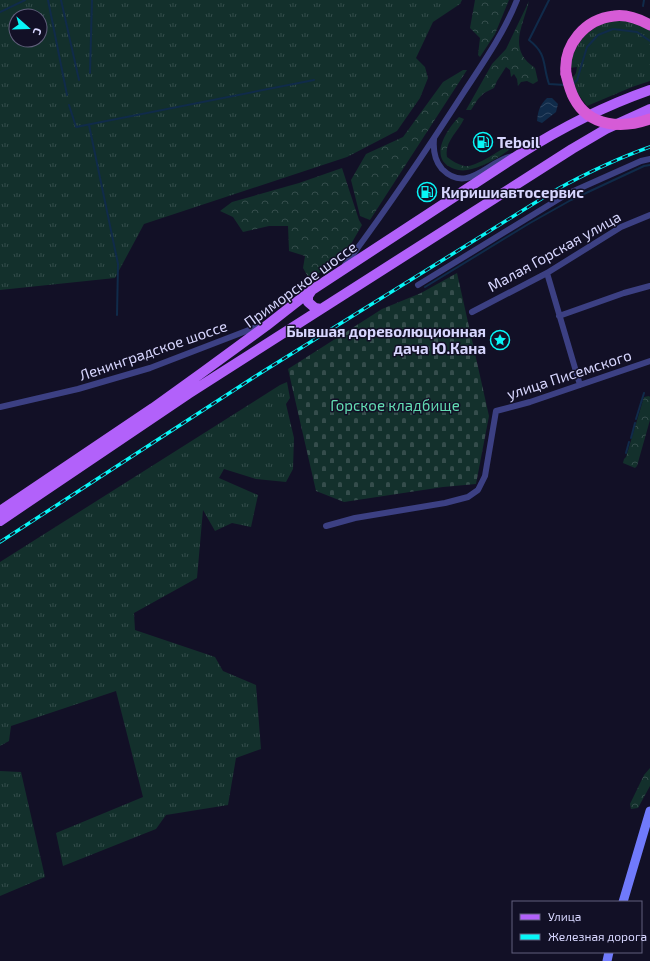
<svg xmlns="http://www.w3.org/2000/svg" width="650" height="961" font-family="'Exo 2',sans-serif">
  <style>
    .grass { fill: url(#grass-tufts); fill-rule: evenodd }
    .forest { fill: url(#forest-crowns) }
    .cemetery { fill: url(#cemetery-stones) }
    .water { fill: url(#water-waves) }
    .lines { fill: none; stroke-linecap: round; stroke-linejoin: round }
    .stream { stroke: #102b4a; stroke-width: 2 }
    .minor { stroke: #3c4083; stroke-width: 6 }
    .secondary { stroke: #707afb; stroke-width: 9 }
    .primary { stroke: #b261fa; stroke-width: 10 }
    .trunk { stroke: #d65bd6; stroke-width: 11 }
    .rail-casing { stroke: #08f6f7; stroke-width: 3.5 }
    .rail { stroke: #121026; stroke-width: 2; stroke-dasharray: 6; stroke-linecap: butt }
    .trunk-bridge { stroke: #d65bd6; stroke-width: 11 }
    .labels { text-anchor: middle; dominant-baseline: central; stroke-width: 3; stroke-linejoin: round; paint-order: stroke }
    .poi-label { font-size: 15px; font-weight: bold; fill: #d7d6fe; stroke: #121026; text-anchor: start }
    .street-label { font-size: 15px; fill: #d7d6fe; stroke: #121026 }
    .park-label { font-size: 15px; fill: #63dcb3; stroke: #121026 }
  </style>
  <defs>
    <pattern id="grass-tufts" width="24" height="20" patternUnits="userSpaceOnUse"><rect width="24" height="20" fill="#13302c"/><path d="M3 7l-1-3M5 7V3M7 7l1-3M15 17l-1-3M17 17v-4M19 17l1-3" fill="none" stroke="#354d4c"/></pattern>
    <pattern id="forest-crowns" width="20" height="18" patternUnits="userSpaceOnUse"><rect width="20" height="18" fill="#13302c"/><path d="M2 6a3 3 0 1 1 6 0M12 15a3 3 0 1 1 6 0" fill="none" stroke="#354d4c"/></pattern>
    <pattern id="cemetery-stones" width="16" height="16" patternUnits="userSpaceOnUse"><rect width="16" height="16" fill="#13302c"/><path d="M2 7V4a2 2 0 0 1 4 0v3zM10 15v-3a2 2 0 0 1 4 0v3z" fill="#354d4c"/></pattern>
    <pattern id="water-waves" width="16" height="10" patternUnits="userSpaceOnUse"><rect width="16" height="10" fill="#102b4a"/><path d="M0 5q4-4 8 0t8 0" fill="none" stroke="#324965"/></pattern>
  </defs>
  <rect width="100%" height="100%" fill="#121026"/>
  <!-- grass -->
  <path class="grass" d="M0,0H462L460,4L433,22L416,58L425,67L428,78L420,98L397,131L347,157L144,224L115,278L0,290ZM16,16H40V40H16Z
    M618,20L633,22L650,30V81L632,87L587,106L576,91L571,80L576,73L577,67L569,68L575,49L585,35L602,23Z
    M287,382L290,398L286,404L294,438L293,469L286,482L256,479L224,469L219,478L258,495L251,527L232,523L215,531L203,510L197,578L134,613L135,630L215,657L223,671L256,685L261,749L236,758L228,805L166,815L156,829L63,866L56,833L143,797L116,691L11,726L9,741L0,746V562L280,385Z
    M0,771L21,772L45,877L0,896Z"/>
  <!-- forest -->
  <path class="forest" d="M475,0H509L495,34L480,57L478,55L480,38L470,28Z
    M529,1C523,27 507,49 535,68L538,81L533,84L527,81L521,82L518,86L517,79L514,74L511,77L510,70L506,67L497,81L494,88L484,93L478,99L471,110H466L492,64L506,49Z
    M463,70H467L370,220L360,216L351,180L366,154L403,137L443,82Z
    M459,117L464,119C458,132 444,142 447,157C452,161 457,164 464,166C476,168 506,146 517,139L520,140C510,152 483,168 467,170C462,171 457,170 452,168C428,158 447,129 459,117Z
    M342,168L359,220L362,225L347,251L310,280L303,268L305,256L289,251L288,226H269L243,232L233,217L220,211L232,202L299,183Z
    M649,396L650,397V420L637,466L635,468L623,463L624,459L626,457L644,397Z
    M650,768V786L638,808L631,809L630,804L644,775Z"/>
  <!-- cemetery -->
  <path class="cemetery" d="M457,273L489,416L476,484L443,487L344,502L316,491L288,369L382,309L421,293Z"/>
  <!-- water -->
  <path class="water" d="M547,98H552L558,104L556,112L542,123L537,121C538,110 540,105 547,98Z"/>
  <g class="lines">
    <!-- stream -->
    <path class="stream" d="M48,0L67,95
      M61,0L79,80
      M549,0L529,40C548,55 542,64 549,84L565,85
      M643,6L644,0
      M0,12L25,0
      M90,73L92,0
      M573,84L577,80L587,47L598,35L613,29L637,32L650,41
      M69,105L76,127L314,80
      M89,125L118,264L117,315
      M425,287L530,223L571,200L644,166L650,165
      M636,419L644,393
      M631,438L635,423
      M626,453L629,442"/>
    <!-- minor -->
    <path class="minor" d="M434,139C433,150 435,161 442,169C468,195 488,160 513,156
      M345,265C387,209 426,151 464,92C483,63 504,33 517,0
      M547,273L580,385
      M418,285L567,194L641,161L650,159
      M472,312L547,273L621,227L650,215
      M559,316L624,293L650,286
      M0,407L78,389L150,368L254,328L262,327
      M326,526L355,518L445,503L468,497L478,490L485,476L496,411L530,402L650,361"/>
    <!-- secondary -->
    <path class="secondary" d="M623,902L650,811
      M607,961L609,952"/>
    <!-- primary -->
    <path class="primary" d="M312,290L308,296V302L315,308L321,309
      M0,511L153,408L203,372L266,326L312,290L520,154C561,128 604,106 650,90
      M0,521L188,394L572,149L606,129L650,109"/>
    <!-- trunk -->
    <path class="trunk" d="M566,74C563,45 585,19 614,16C627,14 639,19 650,25"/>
    <defs>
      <path id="rail" d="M0,542L259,374L554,191C585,174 616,159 650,147"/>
    </defs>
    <!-- rail casing -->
    <use href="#rail" class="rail-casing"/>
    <!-- rail -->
    <use href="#rail" class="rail"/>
    <!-- trunk-bridge -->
    <path class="trunk-bridge" d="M566,74C568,82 570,91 574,98C589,127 622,129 650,119"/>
  </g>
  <!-- icons -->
  <defs>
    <symbol id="fuel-ring" viewBox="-11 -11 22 22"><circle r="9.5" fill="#121026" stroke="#08f6f7" stroke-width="1.5"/><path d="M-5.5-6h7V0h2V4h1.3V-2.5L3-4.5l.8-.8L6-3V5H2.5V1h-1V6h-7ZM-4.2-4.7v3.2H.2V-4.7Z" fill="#08f6f7"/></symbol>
    <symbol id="sight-ring" viewBox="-11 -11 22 22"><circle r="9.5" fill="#121026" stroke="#08f6f7" stroke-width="1.5"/><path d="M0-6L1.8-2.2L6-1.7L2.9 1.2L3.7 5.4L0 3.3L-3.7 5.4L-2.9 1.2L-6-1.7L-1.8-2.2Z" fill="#08f6f7"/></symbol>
  </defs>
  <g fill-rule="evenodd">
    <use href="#fuel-ring" x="472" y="131" width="22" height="22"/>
    <use href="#fuel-ring" x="416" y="181" width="22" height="22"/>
    <use href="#sight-ring" x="489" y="329" width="22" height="22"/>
  </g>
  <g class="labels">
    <!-- poi labels -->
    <g class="poi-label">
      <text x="497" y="142">Teboil</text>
      <text x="441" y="192">Киришиавтосервис</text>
      <text x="486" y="331" text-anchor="end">Бывшая дореволюционная<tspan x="486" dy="17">дача Ю.Кана</tspan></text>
    </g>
    <!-- street labels -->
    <g class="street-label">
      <text transform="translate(554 251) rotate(-29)">Малая Горская улица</text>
      <text transform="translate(300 284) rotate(-36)">Приморское шоссе</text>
      <text transform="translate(153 350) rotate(-19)">Ленинградское шоссе</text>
      <text transform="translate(569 374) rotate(-18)">улица Писемского</text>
    </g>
    <!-- park labels -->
    <g class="park-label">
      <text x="395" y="405">Горское кладбище</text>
    </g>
  </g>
  <!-- legend -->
  <rect x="512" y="901" width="130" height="52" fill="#121026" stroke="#615f7c"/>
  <rect x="520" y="914" width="20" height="6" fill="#b261fa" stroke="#615f7c"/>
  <text x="548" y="921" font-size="12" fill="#d7d6fe">Улица</text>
  <rect x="520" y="934" width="20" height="6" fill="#08f6f7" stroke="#615f7c"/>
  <text x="548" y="941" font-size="12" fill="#d7d6fe">Железная дорога</text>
  <!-- north arrow -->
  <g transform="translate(28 28) rotate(110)"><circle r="19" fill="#121026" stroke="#615f7c"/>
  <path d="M0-3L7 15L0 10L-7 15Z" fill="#08f6f7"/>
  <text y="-6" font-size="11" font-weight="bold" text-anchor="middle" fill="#d7d6fe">С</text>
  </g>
</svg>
